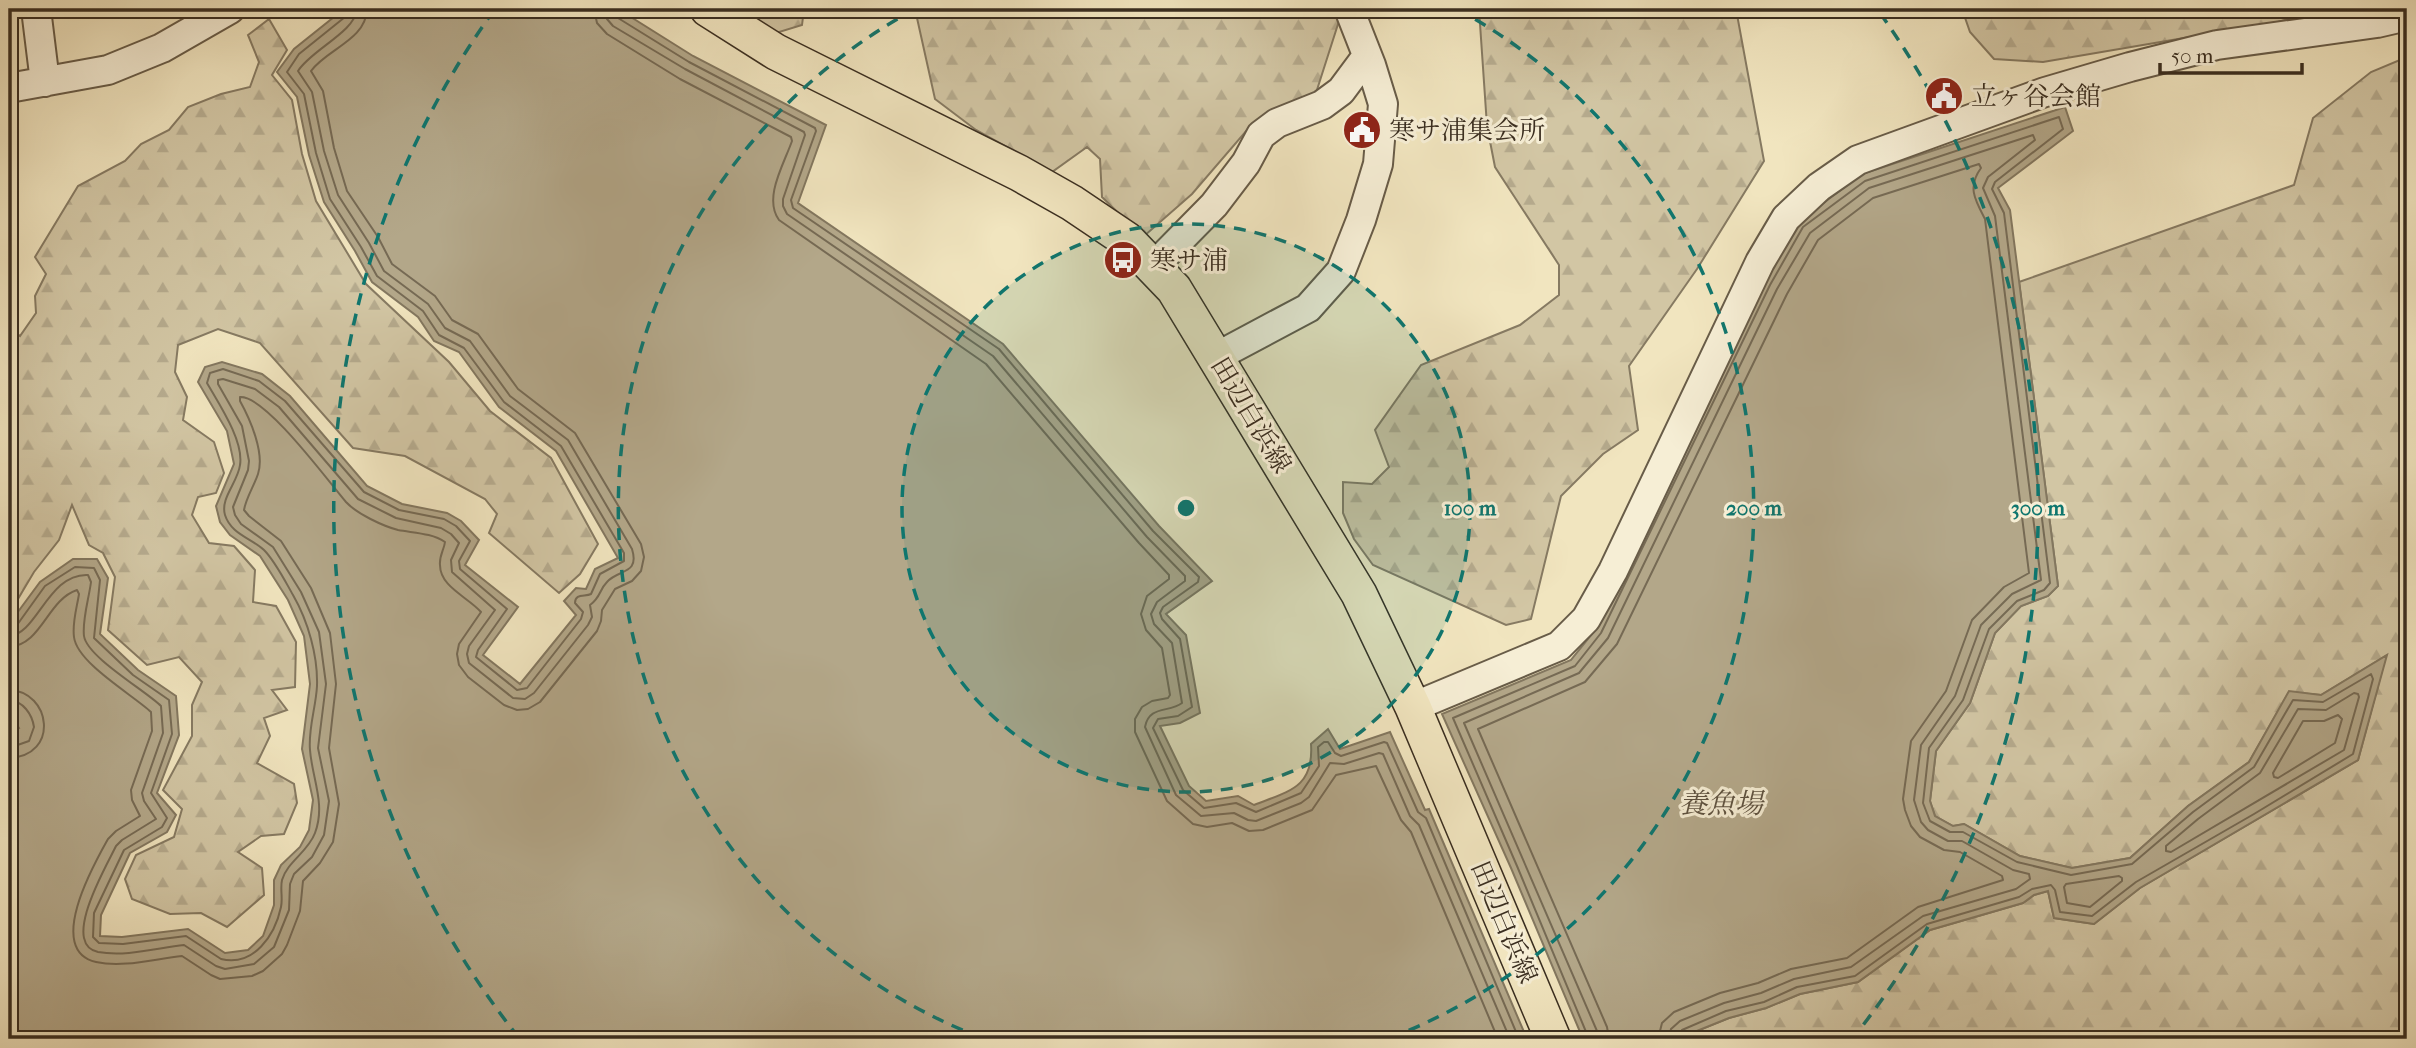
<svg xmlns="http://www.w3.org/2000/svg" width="2416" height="1048" font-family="'IM FELL French Canon','Noto Serif JP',serif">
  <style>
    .forest { fill: url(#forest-firs); stroke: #867a62; stroke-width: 2 }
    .water { fill: #b3a789; stroke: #83775f; stroke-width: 2 }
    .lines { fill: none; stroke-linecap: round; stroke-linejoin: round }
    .shore { stroke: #766a54; stroke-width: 2 }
    .minor-casing { stroke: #685c48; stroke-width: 32 }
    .major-casing { stroke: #3a2e20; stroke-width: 38 }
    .minor { stroke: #f6eed5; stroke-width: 28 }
    .major { stroke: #f1e5bf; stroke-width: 35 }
    .ring { fill: none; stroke: #0f766e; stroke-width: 3.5; stroke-dasharray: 12 9 }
    .labels { text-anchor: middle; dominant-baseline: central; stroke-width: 6; stroke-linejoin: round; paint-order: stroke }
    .poi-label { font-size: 26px; fill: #3a2e20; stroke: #f6eed5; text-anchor: start }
    .street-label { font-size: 26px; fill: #3a2e20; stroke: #f6eed5 }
    .water-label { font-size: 28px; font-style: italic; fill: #5e5240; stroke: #f6eed5 }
    .centre { fill: #0f766e; stroke: #f6eed5; stroke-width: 3.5 }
    .ring-label { font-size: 21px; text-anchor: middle; font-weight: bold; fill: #0f766e; stroke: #f6eed5; stroke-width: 6; stroke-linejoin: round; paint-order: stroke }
  </style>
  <defs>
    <pattern id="forest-firs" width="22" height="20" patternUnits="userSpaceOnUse" patternTransform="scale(1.75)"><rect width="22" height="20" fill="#d2c6a4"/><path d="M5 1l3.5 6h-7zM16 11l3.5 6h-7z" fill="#b5aa8d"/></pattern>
  </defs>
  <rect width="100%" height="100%" fill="#f1e5bf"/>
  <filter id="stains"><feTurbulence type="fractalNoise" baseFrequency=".00286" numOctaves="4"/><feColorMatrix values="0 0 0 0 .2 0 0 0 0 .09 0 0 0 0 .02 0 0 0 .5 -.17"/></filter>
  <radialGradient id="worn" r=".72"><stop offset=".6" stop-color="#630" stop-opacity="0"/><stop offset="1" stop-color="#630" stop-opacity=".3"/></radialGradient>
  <!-- forest -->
  <path class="forest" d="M739,9H804L802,25L776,33Z
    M915,9H1336L1339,21L1315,96L1253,123L1192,194L1143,237L1102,197L1100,159L1087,147L1052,172L976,130L935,99Z
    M1479,9H1736L1764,161L1697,269L1629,366L1638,430L1603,454L1561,496L1531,619L1506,625L1373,565L1354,539L1343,513V482L1372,484L1389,467L1375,430L1421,365L1520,325L1559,295V265L1495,167L1487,126Z
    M1962,9H2321L2278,22L2043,62L1994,59L1970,32Z
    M269,19L287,50L272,75L292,100L302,154L316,201L366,284L449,362L490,411L551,458L598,544L580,574L559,593L489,533L497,514L485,499L405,456L353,448L260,343L218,329L178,345L175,372L187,397L183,420L214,442L224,473L216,493L198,497L192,515L209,543L234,546L255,570L253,602L276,606L296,642L295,687L272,690L287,710L264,718L270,736L257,763L294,784L297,803L284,834L261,836L238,852L262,868L264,895L227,927L201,913L170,914L132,899L125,879L136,855L174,837L182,809L163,790L192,736V705L202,682L179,657L147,665L108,630L115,577L103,553L89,545L72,505L59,540L34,572L9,614V381L13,376L9,375V328L20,336L36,313L35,296L46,274L35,257L78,186L125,161L141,144L169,130L188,107L221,94L250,87L259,62L248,35Z
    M2407,57V1039H1677L1729,1018L1766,1008L1800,994L1858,982L1930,930L2023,903L2034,895L2048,891L2054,918L2094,924L2140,888L2358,760L2386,656L2321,695L2289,692L2249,762L2188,806L2130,858L2072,868L2020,856L1964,824L1953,826L1935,816L1930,801L1936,751L1970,703L1995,633L2021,606L2048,596L2058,586L2019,282L2294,185L2313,118L2371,72Z"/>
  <!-- water -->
  <path class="water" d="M344,9H618L693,56L826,125L798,203L1003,344L1159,526L1212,581L1166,614L1186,635L1200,713L1180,723L1160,726L1189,786L1206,801L1238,796L1254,805C1289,791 1314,788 1311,744L1328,729L1340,749L1390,732L1425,810L1429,809L1527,1039H9V733L19,728L9,712V624L40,582L73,559H97L108,578L100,634L138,670L176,696L179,735L157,793L176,815L167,832L130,853L101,915L100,936L122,937L188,929L225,953L248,950L263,936L274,905V880L281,865L300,847L309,830L313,800L302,749L310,684L304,636L288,600L260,556L230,535L220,522L216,506L234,464L227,431L198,382L205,367L222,362L262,374L290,396L367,486L402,504L447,513L461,521L479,540L465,565L518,607L483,655L520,684L576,615L564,601L576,588L586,589L595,569L618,558L556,451L499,407L459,352L434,341L418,317L372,282L355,251L324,202L309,155L297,97L277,72L294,49Z
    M2065,107L2073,131L1998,188L2010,210L2058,586L2048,596L2021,606L1995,633L1970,703L1936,751L1930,801L1935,816L1953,826L1964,824L2020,856L2072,868L2130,858L2188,806L2249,762L2289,691L2321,695L2387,655L2358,760L2140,888L2094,924L2054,918L2048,891L2034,895L2023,903L1930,930L1858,982L1800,994L1766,1008L1729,1018L1677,1039H1583L1511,868L1442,714L1571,660L1596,629L1763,282L1798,222L1862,174Z"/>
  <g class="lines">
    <!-- shore -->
    <path class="shore" d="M594,9L597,23L607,34L680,79L791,137L792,141C784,164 763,198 779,220L986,364L1139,543L1169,575V579L1147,596L1141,614L1146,630L1162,648L1170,695L1168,698L1152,701L1142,707L1135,719V732L1167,801L1193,824L1207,827L1232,823L1249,831L1263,830L1312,810L1336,775L1376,766L1401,820L1411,832L1498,1039
      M605,9L607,19L613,26L685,69L804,132L805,135L783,199V206L787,214L993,356L1147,537L1185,576V581L1157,602L1151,614L1154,624L1172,643L1182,703C1169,713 1149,705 1145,727L1176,795L1201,816L1234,813L1248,820L1256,821L1301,803L1309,797L1330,763L1344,764L1379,753L1383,754L1410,816L1419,825L1510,1039
      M614,9L618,18L689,62L815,128L816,131L791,200L793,208L999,349L1153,531L1199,577L1198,582L1163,607L1160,613L1162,619L1180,639L1192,707L1178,716L1158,719L1153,728L1183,790L1204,808L1236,803L1256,812L1301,793L1319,766L1318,747L1324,742H1328L1335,753L1341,756L1384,742L1387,743L1418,812L1426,818L1519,1039
      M9,628L17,625L45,586L75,567L94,568L100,580L94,638L133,675L169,700L172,734L151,793L167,818L162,827L124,850L94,913L93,937L99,943L123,944L186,936L221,959C254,967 275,935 281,907C283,898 280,889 282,880C287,862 308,852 315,833C326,804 312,778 310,750C308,729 316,707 317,686C318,656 308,621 293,595C285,581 275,561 264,550C251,538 231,534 225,515C220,498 238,482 240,465C244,441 219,404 207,383L210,373L223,369L259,381L285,401L364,492L399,510L444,519L456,526L470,541L459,561L460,569L507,609L478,650L476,657L517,690L527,688L581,619L583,612L575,603C575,593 585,597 591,594L600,574L624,561V553L561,446L504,402L464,348L439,335L423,311L377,276L361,247L330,199L316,153L304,94L287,72L299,54L345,17L348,9
      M9,636C37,635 48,573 88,575L91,582C89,598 82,620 84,636C87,657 146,691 161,706L163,733L142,793L144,801L156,819L122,840L116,846C107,865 60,944 98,952C126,957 157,948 184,945L216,966L225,969L254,964L274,947L289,910L290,884L294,874L312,857L324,835L329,801L318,748L326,684L319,632L301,592L273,547L241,524L235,515L233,507L248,470L249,461L242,426L218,384V380L223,379L255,389L279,407L358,499L396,518L441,528L451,534L459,543L451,560L452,572L495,610L469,646L467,654L469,663L513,698L525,699L534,693L588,625L592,617L590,605C601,597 599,590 607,582C618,569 640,575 632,549L568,440L510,396L470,341L445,328L428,304L384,271L369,243L338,195L324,151L312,92L298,71C311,50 355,32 357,9
      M9,647C42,645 47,600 77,590L79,594C77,607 72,623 74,637C77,663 133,695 151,712L152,731L131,790L132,800L140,816L116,831L108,839C94,864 45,950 96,962C123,968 154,959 182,956L211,975L220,979L252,976L263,971L282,954L287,945L300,911L303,881L320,863L333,842L339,804L329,748L336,684L330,633L311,588L281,541L249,516L244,510C246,498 254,486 258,474C265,453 250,419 240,401V397C265,395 328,481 346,502C357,514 383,526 398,530C414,533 432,533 445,542C444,550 439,556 440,565C440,587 468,597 481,612L459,644L457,654L459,665L468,677L504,705L517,710L528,709L540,702L597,631L601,621L602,610L615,589L632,581L641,571L644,557L641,544L575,433L518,389L478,334L452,320L435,296L392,264L378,237L347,191L334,148L323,91L311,71C327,49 366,40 367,9
      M9,690C51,691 60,756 9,758
      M2354,693L2358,694L2359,697L2344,750L2171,852L2166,851V846L2198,819L2260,773L2298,709L2326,710Z
      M9,700C23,701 32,714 34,727L29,741L9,748
      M2338,715L2342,719L2335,743L2278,778L2274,777L2273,773L2303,721H2324Z
      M2119,876L2122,878V881L2090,907L2067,903L2064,887L2066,884Z
      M1589,1039L1517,866L1453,718L1575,666L1601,633L1770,285L1803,227L1865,181L2059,117L2063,129L1995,182L1992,189L2004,213L2050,583L2044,590L2017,601L1989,629L1963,700L1929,748L1923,803L1930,821L1950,832H1963L2017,862L2071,875L2132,864L2193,812L2254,767L2293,700L2323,702L2371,674L2373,679L2353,754L2254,814L2136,882L2092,916L2060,912L2055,890L2051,885L2032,889L2019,897L1927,924L1855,976L1797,987L1764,1002L1726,1011L1682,1030L1678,1039
      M1598,1039L1597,1031L1464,723L1579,673L1608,638L1777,289L1810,233L1869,188L2033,135L2035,140L1988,177L1983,188L1995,216L2041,580L2012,594L1981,625L1955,696L1921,745L1914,800L1921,822L1928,830L1948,841H1962L2013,870L2029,874L2030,879L2016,889L1923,916L1851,967L1794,979L1761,993L1724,1003L1680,1021L1671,1029L1669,1039
      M1609,1039L1607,1027L1478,729L1585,682L1617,644L1787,294L1818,240L1873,198L1979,164L1981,168C1967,187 1975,200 1985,219L2029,573L2004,587L1972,620L1946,691L1911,741L1903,799L1905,810L1911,826L1920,837L1944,850L1960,852L2002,876L2003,880L1918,907L1847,958L1791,969L1758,983L1720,993L1674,1012L1662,1023L1658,1039"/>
    <defs>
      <path id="minor" d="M36,9L45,82
        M9,88L108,70L162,48L230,9
        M1154,266L1214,205L1246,163L1261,135L1277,123L1322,105L1341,91L1367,56
        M1216,357L1308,308L1341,271L1361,220L1378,164L1383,104L1371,65L1349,9
        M1413,707L1559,646L1586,619L1613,571L1760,262L1786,218L1819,187L1858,160L2045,92L2130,67L2217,45L2377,23L2407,16"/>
      <path id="major" d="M708,9L776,52L1019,173L1072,203L1127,240L1174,289L1359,594L1413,707L1553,1039"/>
    </defs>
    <!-- minor casing -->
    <use href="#minor" class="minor-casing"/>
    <!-- major casing -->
    <use href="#major" class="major-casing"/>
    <!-- minor -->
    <use href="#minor" class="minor"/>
    <!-- major -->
    <use href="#major" class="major"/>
  </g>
  <!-- distance rings -->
  <circle cx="1186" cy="508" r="284" fill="#0f766e" fill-opacity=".12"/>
  <g class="ring">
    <circle cx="1186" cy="508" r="284"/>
    <path d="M982 1038A568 568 0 0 1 915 9M1457 9A568 568 0 0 1 1390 1038"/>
    <path d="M519 1038A852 852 0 0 1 492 13M1880 13A852 852 0 0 1 1853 1038"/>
  </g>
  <!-- icons -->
  <defs>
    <symbol id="civic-disc" viewBox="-11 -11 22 22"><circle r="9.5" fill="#8f2418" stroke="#f6eed5"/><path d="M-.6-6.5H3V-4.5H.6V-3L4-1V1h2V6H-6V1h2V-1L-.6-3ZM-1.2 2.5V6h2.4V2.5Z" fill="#fff"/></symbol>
    <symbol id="bus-disc" viewBox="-11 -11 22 22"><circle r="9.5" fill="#8f2418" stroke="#f6eed5"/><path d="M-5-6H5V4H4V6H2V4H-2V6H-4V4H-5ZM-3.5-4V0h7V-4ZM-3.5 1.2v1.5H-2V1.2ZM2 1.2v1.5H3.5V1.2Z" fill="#fff"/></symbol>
  </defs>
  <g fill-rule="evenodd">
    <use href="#civic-disc" x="1922" y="74" width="44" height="44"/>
    <use href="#civic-disc" x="1340" y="108" width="44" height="44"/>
    <use href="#bus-disc" x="1101" y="238" width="44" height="44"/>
  </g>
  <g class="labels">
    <!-- poi labels -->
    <g class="poi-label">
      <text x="1971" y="96">立ヶ谷会館</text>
      <text x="1389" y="130">寒サ浦集会所</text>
      <text x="1150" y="260">寒サ浦</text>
    </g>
    <!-- street labels -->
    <g class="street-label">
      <text transform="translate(1251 415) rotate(59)">田辺白浜線</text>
      <text transform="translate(1504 922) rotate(67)">田辺白浜線</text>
    </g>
    <!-- water labels -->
    <g class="water-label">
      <text x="1721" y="803">養魚場</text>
    </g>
  </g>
  <circle cx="1186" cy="508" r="10" class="centre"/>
  <g class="ring-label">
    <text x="1470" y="515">100 m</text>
    <text x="1754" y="515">200 m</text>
    <text x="2038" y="515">300 m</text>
  </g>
  <!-- margin -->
  <rect width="2416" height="1048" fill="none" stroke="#f1e5bf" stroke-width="35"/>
  <rect x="10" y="10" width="2395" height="1027" fill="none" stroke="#3a2e20" stroke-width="3.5"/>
  <rect x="18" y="18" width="2381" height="1013" fill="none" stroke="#3a2e20" stroke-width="2"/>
  <!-- scale -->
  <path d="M2160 63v10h142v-10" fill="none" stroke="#3a2e20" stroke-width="3.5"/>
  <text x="2171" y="63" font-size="21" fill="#3a2e20" stroke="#f6eed5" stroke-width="5" paint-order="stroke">50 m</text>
  <rect width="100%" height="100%" filter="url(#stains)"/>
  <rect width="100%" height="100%" fill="url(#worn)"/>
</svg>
